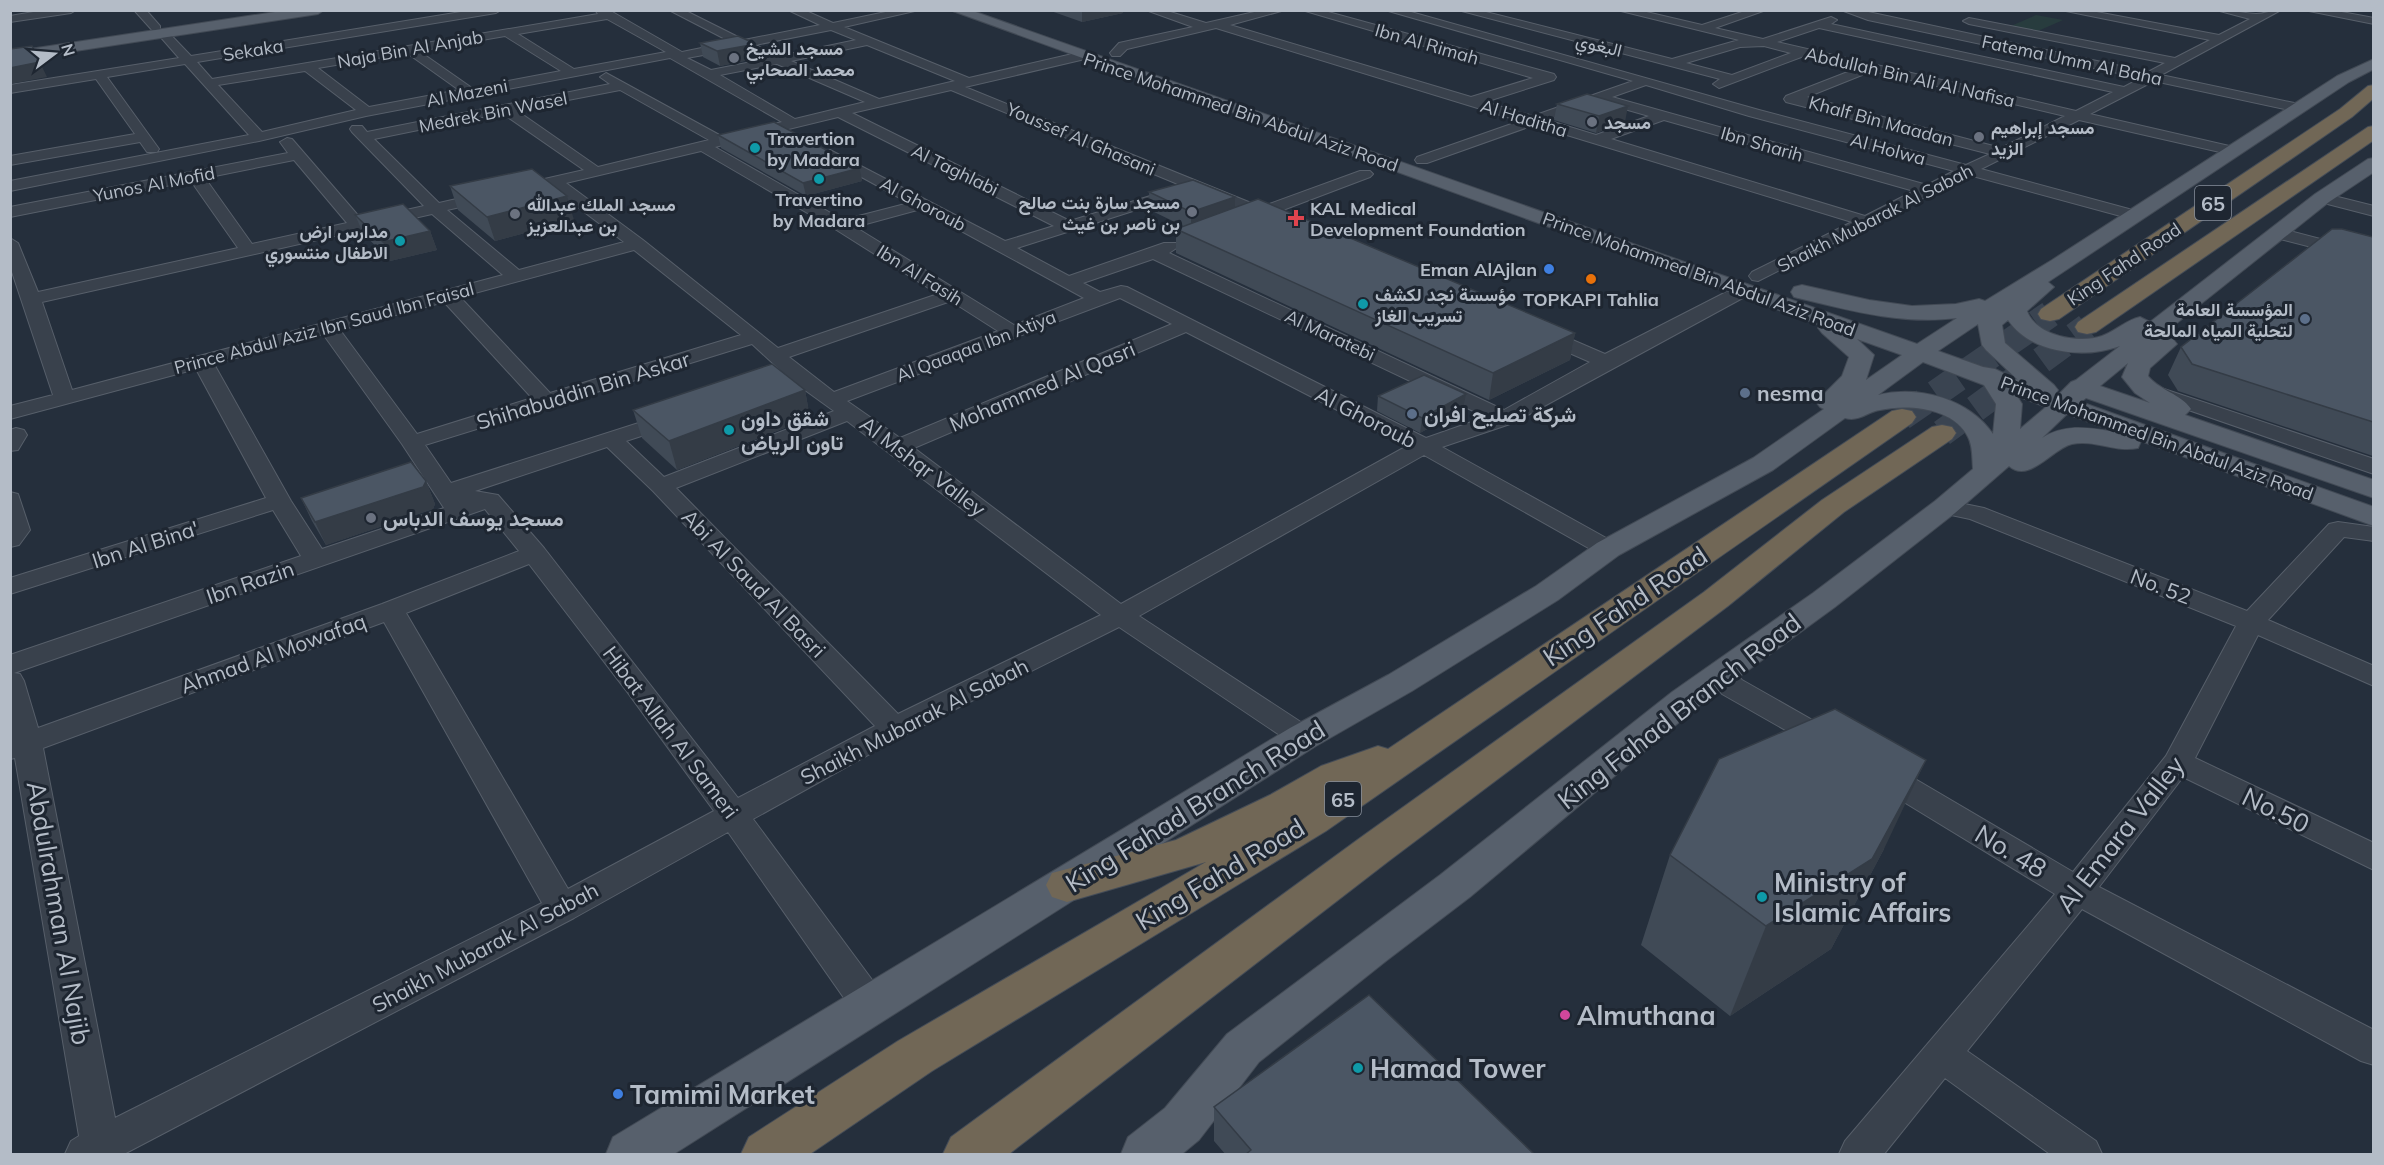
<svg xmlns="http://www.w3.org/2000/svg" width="2384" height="1165" font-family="Mulish,Vazirmatn,sans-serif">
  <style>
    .green { fill: #283c3e }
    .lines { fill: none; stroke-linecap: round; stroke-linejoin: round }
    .highway-tunnel { stroke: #3a4451; stroke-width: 27; stroke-dasharray: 27 14; stroke-linecap: butt }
    .minor-casing { stroke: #575f6a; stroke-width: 2 }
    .major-casing { stroke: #424a55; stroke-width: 2 }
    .highway-casing { stroke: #444c57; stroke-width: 2 }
    .minor { fill: #39414c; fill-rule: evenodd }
    .major { fill: #57606c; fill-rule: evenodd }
    .highway { fill: #716756; fill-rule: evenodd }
    .wall { fill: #404a56 }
    .shaded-wall { fill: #343c46 }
    .building { fill: #4b5664; stroke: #343c46; stroke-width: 1.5 }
    .worship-dot { fill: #6b7280; stroke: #1e2631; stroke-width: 2 }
    .culture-dot { fill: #0f9aa8; stroke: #1e2631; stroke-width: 2 }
    .health-dot { fill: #e0444e; stroke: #1e2631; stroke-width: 2 }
    .shop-dot { fill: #3f7fe0; stroke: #1e2631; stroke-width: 2 }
    .food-dot { fill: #e8710a; stroke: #1e2631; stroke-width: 2 }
    .service-dot { fill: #5c6f8a; stroke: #1e2631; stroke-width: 2 }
    .hotel-dot { fill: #d1479c; stroke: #1e2631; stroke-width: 2 }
    .labels { text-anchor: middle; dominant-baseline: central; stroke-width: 6; stroke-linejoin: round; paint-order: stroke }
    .far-street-label { font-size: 18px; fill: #b4bcc7; stroke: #1e2631 }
    .far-poi-label { font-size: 18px; font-weight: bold; fill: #b4bcc7; stroke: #1e2631; text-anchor: start }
    .shield { fill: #1e2631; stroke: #878f9a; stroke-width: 1.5 }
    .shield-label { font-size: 20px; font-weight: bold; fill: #b4bcc7 }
    .street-label { font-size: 21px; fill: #b4bcc7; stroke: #1e2631 }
    .poi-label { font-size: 21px; font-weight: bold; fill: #b4bcc7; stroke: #1e2631; text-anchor: start }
    .near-street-label { font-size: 26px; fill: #b4bcc7; stroke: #1e2631 }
    .near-poi-label { font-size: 26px; font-weight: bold; fill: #b4bcc7; stroke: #1e2631; text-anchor: start }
  </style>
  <rect width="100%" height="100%" fill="#252f3c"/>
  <!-- green -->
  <path class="green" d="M2036,15L2063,20L2038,31L2011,26Z"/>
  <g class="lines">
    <!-- highway-tunnel -->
    <path class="highway-tunnel" d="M1902,417L2050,314
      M1942,433L2087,327"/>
    <defs>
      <path id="minor" d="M45,10H76L71,13L10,22V16Z
        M134,10H146L160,26V30H152Z
        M473,10H501L496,13L197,62L212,79L598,14L595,10H609L682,52L731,42L669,10H684L744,40L820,25L788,10H804L833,23L895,10H919L844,27L969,78L1081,52L1085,53V59L965,87L1261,207L1360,171H1370L1373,174L1370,177L1275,213L1281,218L1273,223L1260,218L1246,219L1244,216L1246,213L1187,188L1189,191L1186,194L1017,248L1069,276L1164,243H1176L1178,247L1169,253L1504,410L1590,362L1533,337L1530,333L1533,329H1547L1605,354L1738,286H1750L1753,290L1750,294L1513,423L1442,447L1617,544L1620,549L1617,554L1608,556L1599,554L1424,455L1139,616L1313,730L1318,737L1313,744L1303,747L1293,744L1119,627L904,735L753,819L884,996L889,1007L884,1018L871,1023L858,1018L728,832L574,918L124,1154H65L71,1141L79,1136L15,758L10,759V655L301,556L273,510L10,594V578L266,498L196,369L10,419V406L53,395L10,266V238L18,243L38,292L238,248L191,181L10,217V207L288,153L280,142L287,138L292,139L362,220L424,206L352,132L350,129L352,126H362L367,132L610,84L600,77L606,73L723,137L782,122L670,58L366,116L259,141L10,191V181L249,135L185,64L107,77L159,149L157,152H147L140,142L10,165V156L135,134L96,79L10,93V85L179,58L158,34L164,31L168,32L191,56ZM607,19L666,52L574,69L518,34ZM831,30L856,40L780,56L755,45ZM505,36L561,71L472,88L419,51ZM867,45L955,81L879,99L791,61ZM741,48L766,59L711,70L687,58ZM407,53L459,90L369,107L318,68ZM777,64L865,102L795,119L720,75ZM305,71L356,110L262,132L218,85ZM620,90L709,140L598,167L516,110ZM951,90L1185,187L1176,188L1070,221L852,113ZM502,113L584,170L439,203L374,139ZM838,117L1054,226L1005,241L830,150L823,154L825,157L909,203L843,220L715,147ZM701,151L835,229L938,294L778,348L643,240L566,183ZM294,160L347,223L252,244L205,178ZM551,187L624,242L519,270L447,210ZM921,209L1084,298L1014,325L855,227ZM432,214L503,275L72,390L42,302ZM634,250L741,335L550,393L460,297ZM1153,259L1486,417L1426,438L1127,287L1121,286L1100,292L1083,283ZM1120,298L1172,324L900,438L847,401ZM951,301L998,331L834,392L789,357ZM444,302L532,398L417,434L340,330ZM1186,332L1407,446L1121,604L914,448ZM323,334L402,444L444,508L322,549L291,501L214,364ZM752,344L791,380L834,411L664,477L626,441L681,423L684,418L681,413L673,412L451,483L425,445ZM847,421L1101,615L898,714L676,488ZM607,447L653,491L875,726L738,798L544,548L498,495L475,491ZM485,509L519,551L382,604L38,728L24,681L20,674L14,673ZM529,564L628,693L714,811L568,889L406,613ZM384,622L542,903L115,1118L43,748Z
        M1146,10H1164L1206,23L1263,10H1285L1230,25L1471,97L1533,78L1302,10H1321L1554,74L1556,77L1554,80L1485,102L1533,116L1633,81L1385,10H1404L1759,110L1966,165L1990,154L1786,102L1784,99L1786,96L1858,68L1804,56L1719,88L1713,84L1720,79L1458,10H1478L1672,59L1739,40L1617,10H1638L1702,25L1748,10H1766L1715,28L1763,39L1831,17L1837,20L1831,24L2124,87L2141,78L1868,20L1841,10H1859L2148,72L2165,63L1969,24L1963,21L1969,18L2175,58L2210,40L2061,10H2086L2219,35L2250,19L2216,10C2230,10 2243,13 2256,14C2264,14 2273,10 2281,10L2161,75L2299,104L2306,108L2299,112L2154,81L2090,114L2238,148L2240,151L2238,154L2233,155L2079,120L1981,169L2140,212L2142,215L2140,218H2128L1969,175L1758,281L1752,280L1749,276L1752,272L1852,222L1534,125L1427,163H1417L1415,160L1417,157L1520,121L1216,28L1127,49L1120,56H1112L1110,53L1119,43L1193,27ZM1819,28L2113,92L2076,111L1777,42ZM1764,46L1791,53L1732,75L1686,63L1740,47ZM1872,71L2065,116L2001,148L1807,97ZM1646,85L1749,116L1954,171L1927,185L1612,97ZM1600,102L1649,116L1596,135L1547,120ZM1664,120L1914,191L1865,216L1611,139Z
        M2304,10H2331L2374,18V24Z
        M2322,193L2374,206V216L2316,201L2314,198Z
        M2278,228L2374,253V263L2272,237L2270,233Z
        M2152,385L2374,459V474L2145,395L2142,391L2145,387Z
        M16,428L24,430L27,435L18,450L10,451V430Z
        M10,492L18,494L30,530L19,545L10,547Z
        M1945,500L1984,508L2247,611L2329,524L2338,522L2374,527V541L2344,537L2268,620L2374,666V686L2258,635L2195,758L2374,843V870L2183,777L2099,887L2374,1030V1065L2361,1061L2082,909L1967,1051L2096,1141L2102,1154H2050L1945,1078L1884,1154H1839L1845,1141L2055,894L1871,782L1867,774L1871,766L1882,763L1893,766L2073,872L2166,756L2236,626L1970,519L1937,512L1933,507L1937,502Z
        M1720,665L1730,668L1742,680L1837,734L1842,741L1837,748L1827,751L1817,748L1722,694L1706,674L1710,668Z"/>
      <path id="major" d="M288,10H324L318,14L10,61V52Z
        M950,10H970L1917,344L1957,318C1901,325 1848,310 1794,297L1791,292L1794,287L1802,285L1869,300L1912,306L1956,304L1979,299L1985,301L2052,260L2337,76L2374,59V69L2349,82L2048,282L2054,287L2027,311C2036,336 2079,344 2102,336C2116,331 2126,320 2140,317L2150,322L2315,194L2368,159L2374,158V172L2329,202L2158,338L2165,337L2173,339L2177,344L2150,368L2148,376C2159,390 2181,394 2191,409L2185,415L2374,480V498L2086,398L2081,402L2374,507V526L2141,441L2138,448C2116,453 2094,439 2072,444C2053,448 2029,484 2009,466L1955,513L1835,607L1696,708L1470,897L1386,961L1259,1062L1199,1140L1182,1154H1121L1128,1137L1165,1108L1227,1034L1440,875L1672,692L1813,593L1935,501L1973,469C1972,459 1973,446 1968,437C1954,408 1908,404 1880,410C1867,412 1859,422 1845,418L1773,470L1619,555L1558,600L1412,691L1316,746L674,1154H606L613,1137L1290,728L1388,675L1536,586L1597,543L1753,458L1824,409L1820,407L1816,402L1842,376L1849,357L1822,333L1818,328L1820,325ZM2008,320C2031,354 2084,359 2120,346L2076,380L2071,382L2059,394L2056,393L2058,390L2054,385L2005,343L2002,325ZM1978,324L1982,345L1986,350L2018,380L1995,369L1983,367L1938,351ZM1857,339L1902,355L1866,380L1874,355ZM1923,362L1984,385L1996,404L1993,434C1969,399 1919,385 1878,395ZM2128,363L2122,377L2135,393L2150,403L2100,386ZM2017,396L2046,407L2020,429L2022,404ZM2067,414L2116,432C2089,428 2066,423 2042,438Z"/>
      <path id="highway" d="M2374,85V98L2352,117L2059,319L2050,321L2041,319L2038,314L2041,309L2340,109L2368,86Z
        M2374,126V140L2096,332L2087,334L2078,332L2075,327L2078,322L2368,127Z
        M1902,409L1912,411L1916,417L1912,423L1326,831L932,1071L810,1154H741L749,1137L898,1041L1206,862L1067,902L1052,897L1046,885L1052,873L1176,840L1270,795L1321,766L1378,746L1388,749L1892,411Z
        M1942,425L1952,427L1956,433L1952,439L1844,512L1728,606L1390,860L1009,1154H943L951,1137L1360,838L1704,592L1822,500L1932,427Z"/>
    </defs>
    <!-- minor casing -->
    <use href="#minor" class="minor-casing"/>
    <!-- major casing -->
    <use href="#major" class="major-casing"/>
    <!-- highway casing -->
    <use href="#highway" class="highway-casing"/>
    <!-- minor -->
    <use href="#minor" class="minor"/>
    <!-- major -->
    <use href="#major" class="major"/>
    <!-- highway -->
    <use href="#highway" class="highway"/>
  </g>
  <!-- wall -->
  <path class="wall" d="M1048,10H1123V13L1082,22Z
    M700,43L756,44L759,58L720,66L703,57Z
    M1557,104L1625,122L1596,133L1554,120Z
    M718,135L860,168L862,181L806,196L721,148Z
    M450,186L574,220L495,241L458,210Z
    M1149,192L1235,207L1575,333L1570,360L1489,400L1176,253V229L1183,226L1150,210Z
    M355,215L430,231L437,250L390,261L363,233Z
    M2373,237V456L2178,391L2168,375L2181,347Z
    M805,390L810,418L677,470L642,438L633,410Z
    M1378,396L1463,409L1420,433L1377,411Z
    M426,481L435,504L433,509L326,545L312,521L301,498Z
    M1884,849L1831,949L1730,1016L1641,945L1670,855Z
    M1214,1107L1535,1155H1226L1214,1141Z"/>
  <!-- shaded-wall -->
  <path class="shaded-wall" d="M1082,10H1123V13L1082,22Z
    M756,44L759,58L720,66L717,51Z
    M32,46L47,77L10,84V68Z
    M1628,106L1625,122L1596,133L1599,116Z
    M860,168L862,181L806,196L803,183Z
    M567,196L574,220L495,241L487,217Z
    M1235,197V215L1191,230V212Z
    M430,231L437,250L390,261L383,242Z
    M1575,333L1570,360L1489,400L1493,373Z
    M805,390L810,418L677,470L669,441Z
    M1466,394L1463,409L1420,433L1422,418Z
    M426,481L435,504L433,509L326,545L315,522Z
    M1926,760L1884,849L1831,949L1730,1016L1766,926Z"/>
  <!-- building -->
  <path class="building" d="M738,36L756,44L717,51L700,43Z
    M32,46L40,62L10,68V49Z
    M1587,94L1628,106L1599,116L1557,104Z
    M774,122L860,168L803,183L718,135Z
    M532,169L567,196L487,217L450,186Z
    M1193,180L1235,197L1191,212L1149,192Z
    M1258,199L1575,333L1493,373L1176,229Z
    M403,204L430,231L383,242L355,215Z
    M2332,229H2342L2373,237V422L2192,364L2181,347Z
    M772,364L805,390L669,441L633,410Z
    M1424,375L1466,394L1422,418L1378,396Z
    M411,462L426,481L423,487L315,522L301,498Z
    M1835,709L1926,760L1872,859L1766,926L1670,855L1719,759Z
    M1369,995L1535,1155H1245L1251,1150L1214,1107Z"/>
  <!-- markers -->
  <g class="worship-dot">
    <circle cx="734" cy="58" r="6"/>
    <circle cx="1592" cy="122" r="6"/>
    <circle cx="1979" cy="137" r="6"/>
    <circle cx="1192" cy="212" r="6"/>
    <circle cx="515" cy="214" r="6"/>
    <circle cx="371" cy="518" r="6"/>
  </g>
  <g class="culture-dot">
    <circle cx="755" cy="148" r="6"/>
    <circle cx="819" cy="179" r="6"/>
    <circle cx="400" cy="241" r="6"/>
    <circle cx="1363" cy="304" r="6"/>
    <circle cx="729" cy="430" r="6"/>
    <circle cx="1762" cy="897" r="6"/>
    <circle cx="1358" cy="1068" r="6"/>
  </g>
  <path class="health-dot" d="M1293 209h6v6h6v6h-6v6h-6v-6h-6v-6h6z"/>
  <g class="shop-dot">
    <circle cx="1549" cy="269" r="6"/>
    <circle cx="618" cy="1094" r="6"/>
  </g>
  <circle class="food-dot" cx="1591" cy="279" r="6"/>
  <g class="service-dot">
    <circle cx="2305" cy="319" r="6"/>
    <circle cx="1745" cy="393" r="6"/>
    <circle cx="1412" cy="414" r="6"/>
  </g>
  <circle class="hotel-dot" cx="1565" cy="1015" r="6"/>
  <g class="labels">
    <!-- far-street labels -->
    <g class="far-street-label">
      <text transform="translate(1427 44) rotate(16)">Ibn Al Rimah</text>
      <text transform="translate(1599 45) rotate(14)">البغوي</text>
      <text transform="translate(410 49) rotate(-10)">Naja Bin Al Anjab</text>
      <text transform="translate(253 50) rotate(-9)">Sekaka</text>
      <text transform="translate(2072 60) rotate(12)">Fatema Umm Al Baha</text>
      <text transform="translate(1910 77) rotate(13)">Abdullah Bin Ali Al Nafisa</text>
      <text transform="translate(467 93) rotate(-11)">Al Mazeni</text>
      <text transform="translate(493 112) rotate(-11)">Medrek Bin Wasel</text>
      <text transform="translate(1241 112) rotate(19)">Prince Mohammed Bin Abdul Aziz Road</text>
      <text transform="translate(1524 118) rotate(17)">Al Haditha</text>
      <text transform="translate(1881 121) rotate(15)">Khalf Bin Maadan</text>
      <text transform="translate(1081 139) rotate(23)">Youssef Al Ghasani</text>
      <text transform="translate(1762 144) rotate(16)">Ibn Sharih</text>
      <text transform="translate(1888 149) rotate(15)">Al Holwa</text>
      <text transform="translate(955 170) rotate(26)">Al Taghlabi</text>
      <text transform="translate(154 184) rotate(-11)">Yunos Al Mofid</text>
      <text transform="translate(923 204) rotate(28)">Al Ghoroub</text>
      <text transform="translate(1875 218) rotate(-27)">Shaikh Mubarak Al Sabah</text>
      <text transform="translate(2124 264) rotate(-34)">King Fahd Road</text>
      <text transform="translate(1699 274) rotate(20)">Prince Mohammed Bin Abdul Aziz Road</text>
      <text transform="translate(920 275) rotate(32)">Ibn Al Fasih</text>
      <text transform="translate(324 328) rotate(-15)">Prince Abdul Aziz Ibn Saud Ibn Faisal</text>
      <text transform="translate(1330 335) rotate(25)">Al Maratebi</text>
      <text transform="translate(976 346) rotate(-21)">Al Qaaqaa Ibn Atiya</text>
      <text transform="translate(2157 438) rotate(20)">Prince Mohammed Bin Abdul Aziz Road</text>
    </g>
    <!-- far-poi labels -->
    <g class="far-poi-label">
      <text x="746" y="48">مسجد الشيخ<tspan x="746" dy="21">محمد الصحابي</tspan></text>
      <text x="1604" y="122">مسجد</text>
      <text x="1991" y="127">مسجد إبراهيم<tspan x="1991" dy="21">الزيد</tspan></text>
      <text x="767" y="138">Travertion<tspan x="767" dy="21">by Madara</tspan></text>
      <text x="819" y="199" text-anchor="middle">Travertino<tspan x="819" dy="21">by Madara</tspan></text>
      <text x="1180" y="202" text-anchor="end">مسجد سارة بنت صالح<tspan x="1180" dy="21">بن ناصر بن غيث</tspan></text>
      <text x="527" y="204">مسجد الملك عبدالله<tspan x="527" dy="21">بن عبدالعزيز</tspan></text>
      <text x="1310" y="208">KAL Medical<tspan x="1310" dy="21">Development Foundation</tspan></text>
      <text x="388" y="231" text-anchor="end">مدارس ارض<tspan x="388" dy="21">الاطفال منتسوري</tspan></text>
      <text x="1537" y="269" text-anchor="end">Eman AlAjlan</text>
      <text x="1375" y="294">مؤسسة نجد لكشف<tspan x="1375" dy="21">تسريب الغاز</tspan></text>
      <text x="1591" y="299" text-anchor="middle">TOPKAPI Tahlia</text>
      <text x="2293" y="309" text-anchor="end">المؤسسة العامة<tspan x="2293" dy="21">لتحلية المياه المالحة</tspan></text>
    </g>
    <!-- shield labels -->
    <g class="shield">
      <rect x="2195" y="186" width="36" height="34" rx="4.5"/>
      <rect x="1325" y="782" width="36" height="34" rx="4.5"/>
    </g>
    <g class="shield-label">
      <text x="2213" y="203">65</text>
      <text x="1343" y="799">65</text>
    </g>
    <!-- street labels -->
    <g class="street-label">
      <text transform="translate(1042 386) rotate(-23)">Mohammed Al Qasri</text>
      <text transform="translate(583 390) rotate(-17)">Shihabuddin Bin Askar</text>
      <text transform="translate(1366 417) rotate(27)">Al Ghoroub</text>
      <text transform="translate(923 466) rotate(37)">Al Mshqr Valley</text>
      <text transform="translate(145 544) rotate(-18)">Ibn Al Bina'</text>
      <text transform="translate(250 582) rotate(-19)">Ibn Razin</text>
      <text transform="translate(754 583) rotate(46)">Abi Al Saud Al Basri</text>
      <text transform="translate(2161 586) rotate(21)">No. 52</text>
      <text transform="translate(273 653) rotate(-20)">Ahmad Al Mowafaq</text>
      <text transform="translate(914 721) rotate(-27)">Shaikh Mubarak Al Sabah</text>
      <text transform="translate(671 732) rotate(53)">Hibat Allah Al Sameri</text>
      <text transform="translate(485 947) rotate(-28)">Shaikh Mubarak Al Sabah</text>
    </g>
    <!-- poi labels -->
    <g class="poi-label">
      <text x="1757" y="393">nesma</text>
      <text x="1424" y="414">شركة تصليح افران</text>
      <text x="741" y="418">شقق داون<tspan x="741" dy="24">تاون الرياض</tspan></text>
      <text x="383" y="518">مسجد يوسف الدباس</text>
    </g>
    <!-- near-street labels -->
    <g class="near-street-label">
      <text transform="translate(1625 606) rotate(-34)">King Fahd Road</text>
      <text transform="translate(1679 711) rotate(-38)">King Fahad Branch Road</text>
      <text transform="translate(1195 806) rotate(-32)">King Fahad Branch Road</text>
      <text transform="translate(2276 810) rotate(26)">No.50</text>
      <text transform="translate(2120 834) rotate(-52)">Al Emara Valley</text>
      <text transform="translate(2011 851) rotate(31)">No. 48</text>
      <text transform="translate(1220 874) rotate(-31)">King Fahd Road</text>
      <text transform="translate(59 913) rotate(80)">Abdulrahman Al Najib</text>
    </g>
    <!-- near-poi labels -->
    <g class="near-poi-label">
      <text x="1774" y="882">Ministry of<tspan x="1774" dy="30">Islamic Affairs</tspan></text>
      <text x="1577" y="1015">Almuthana</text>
      <text x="1370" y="1068">Hamad Tower</text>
      <text x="630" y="1094">Tamimi Market</text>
    </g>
  </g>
  <!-- border -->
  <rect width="2384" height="1165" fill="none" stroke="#b4bcc7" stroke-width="24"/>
  <!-- north arrow -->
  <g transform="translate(54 54) rotate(74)" stroke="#1e2631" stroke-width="4.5" paint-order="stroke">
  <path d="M0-4.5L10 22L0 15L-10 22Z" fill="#b4bcc7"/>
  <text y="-9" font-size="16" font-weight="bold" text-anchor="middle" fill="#b4bcc7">N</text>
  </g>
</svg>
